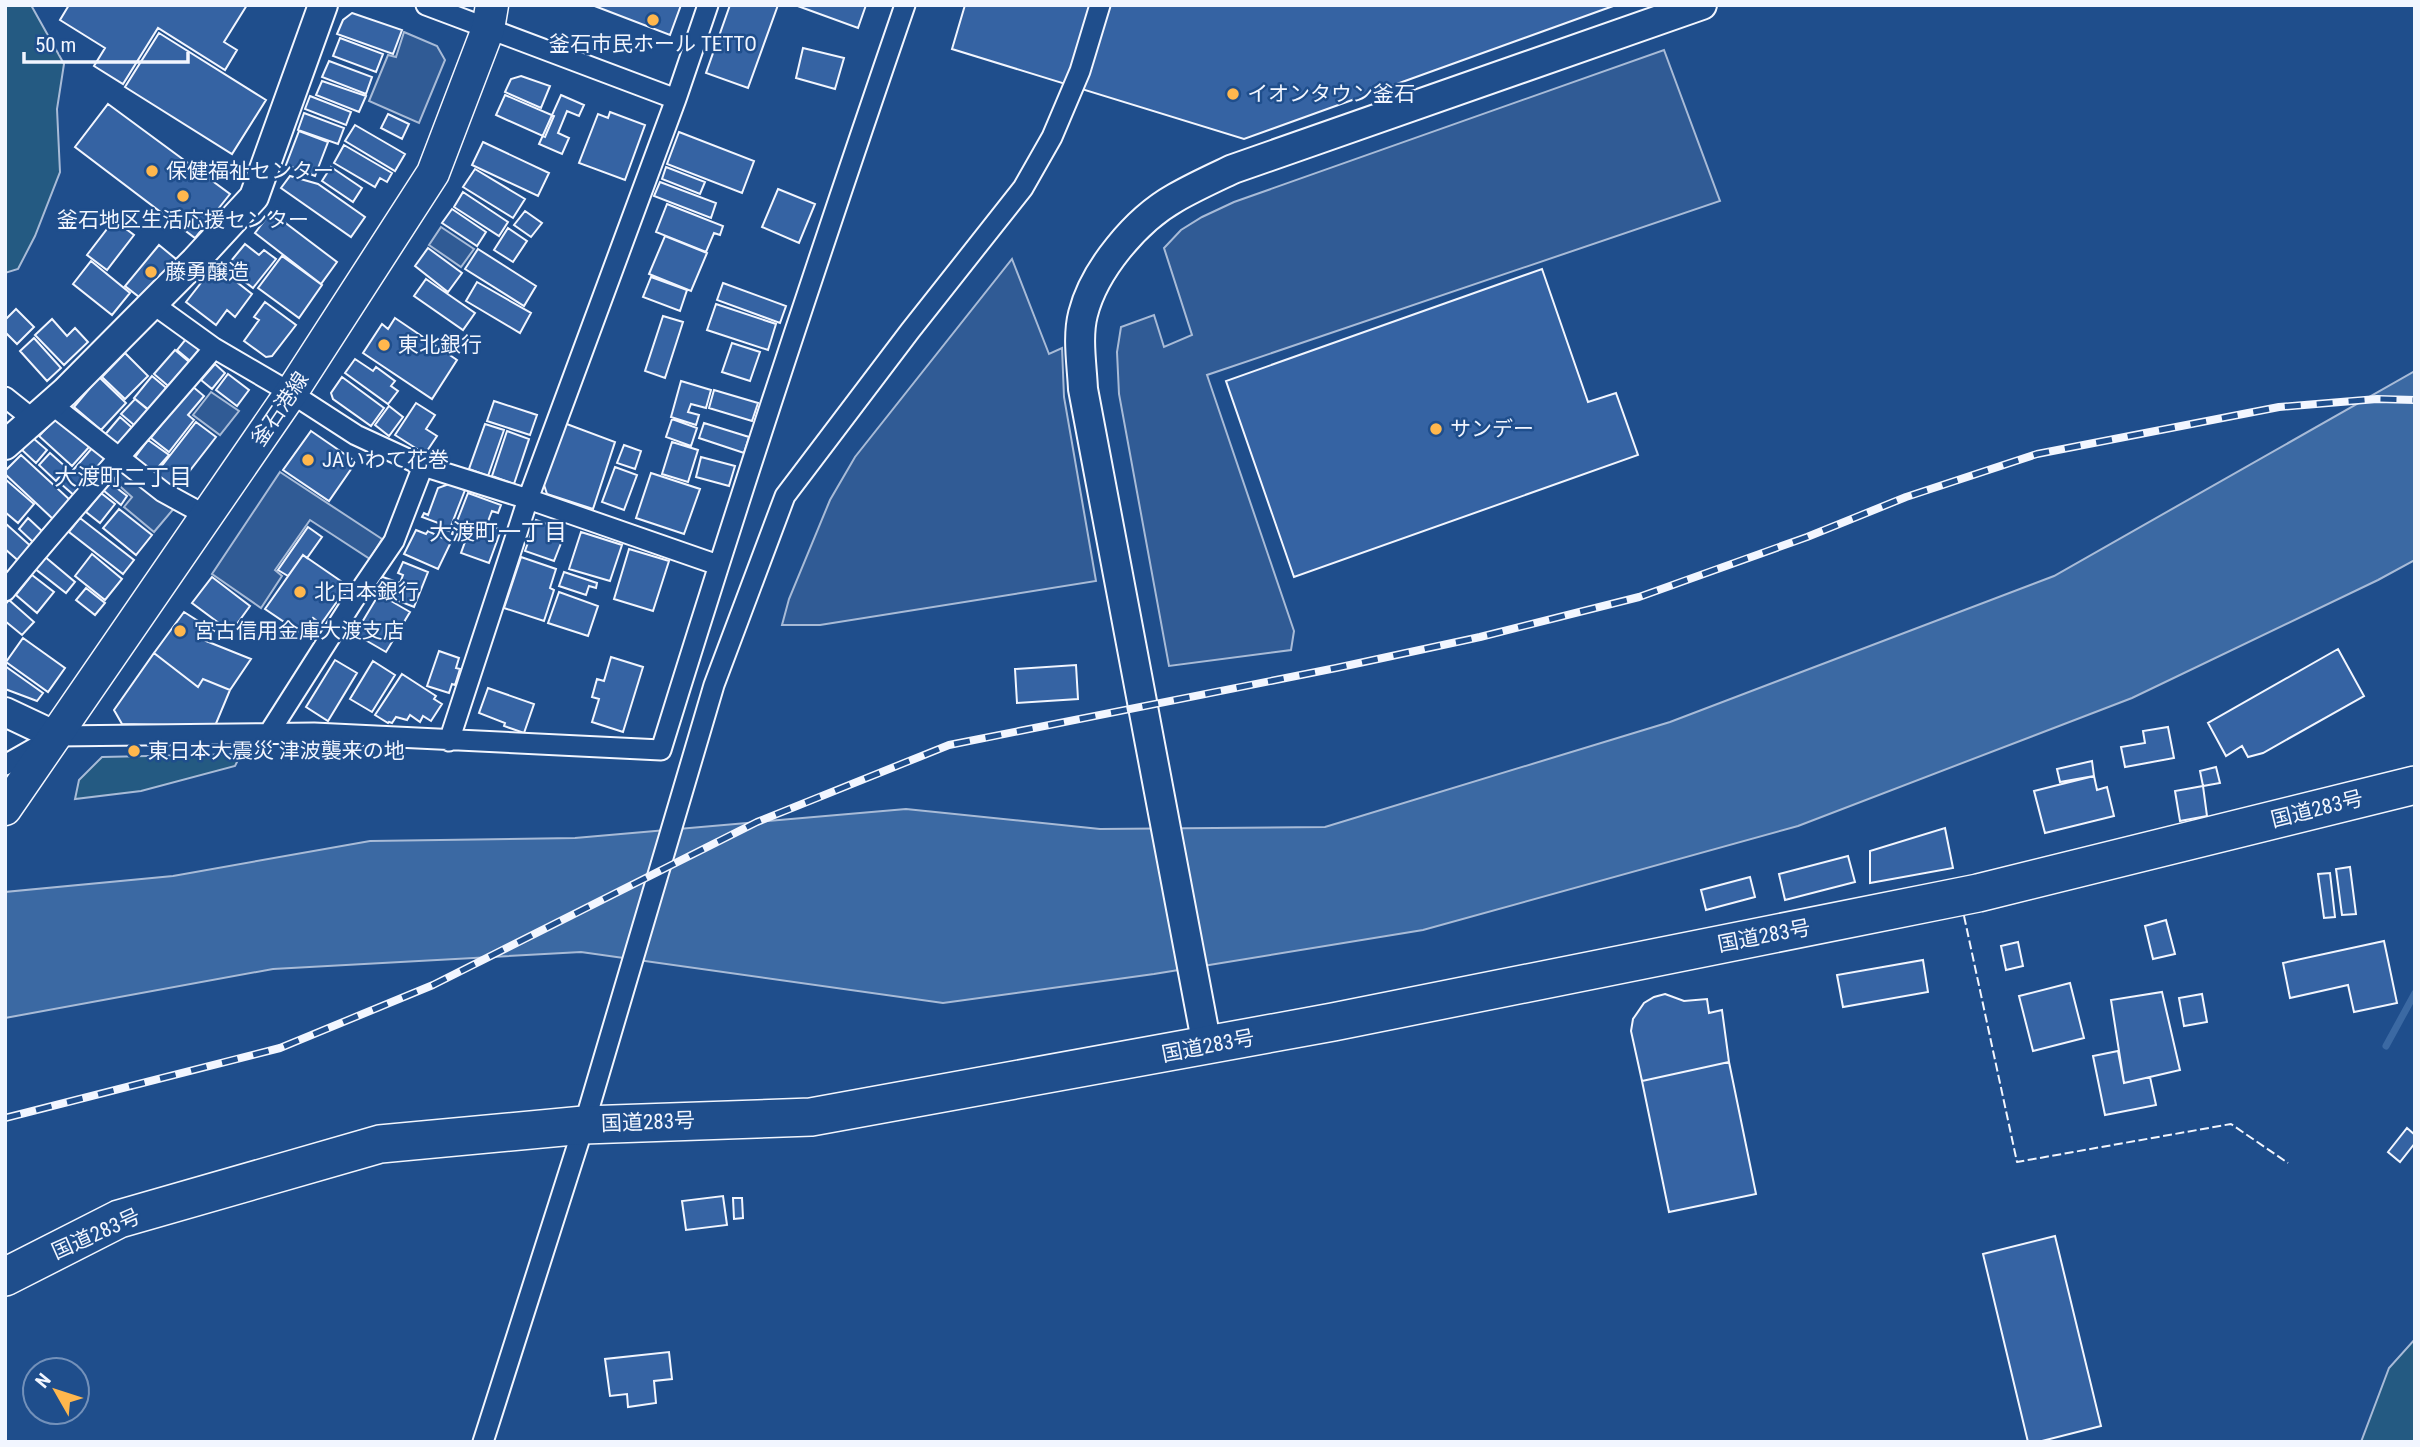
<svg xmlns="http://www.w3.org/2000/svg" width="2420" height="1447" font-family="'Roboto Condensed','Noto Sans JP',sans-serif">
  <style>
    .green { fill: #245a82; stroke: #a8bbd7; stroke-width: 2 }
    .parking { fill: #305b95; stroke: #a8bbd7; stroke-width: 2 }
    .water { fill: #3b69a3; stroke: #a8bbd7; stroke-width: 2 }
    .lines { fill: none; stroke-linecap: round; stroke-linejoin: round }
    .stream { stroke: #3b69a3; stroke-width: 7 }
    .building { fill: #3563a3; stroke: #f2f6ff; stroke-width: 2 }
    .street-casing { stroke: #f2f6ff; stroke-width: 23 }
    .secondary-casing { stroke: #f2f6ff; stroke-width: 32 }
    .primary-casing { stroke: #f2f6ff; stroke-width: 35 }
    .highway-casing { stroke: #f2f6ff; stroke-width: 40 }
    .street { stroke: #1f4e8c; stroke-width: 19 }
    .secondary { stroke: #1f4e8c; stroke-width: 28 }
    .primary { stroke: #1f4e8c; stroke-width: 32 }
    .highway { stroke: #1f4e8c; stroke-width: 37 }
    .rail-casing { stroke: #f2f6ff; stroke-width: 8 }
    .rail { stroke: #1f4e8c; stroke-width: 5; stroke-dasharray: 16; stroke-linecap: butt }
    .fence { stroke: #f2f6ff; stroke-width: 2; stroke-dasharray: 9 3.5; stroke-linecap: butt }
    .poi-dot { fill: #ffb74d; stroke: #1f4e8c; stroke-width: 2.5 }
    .labels { text-anchor: middle; dominant-baseline: central; stroke-width: 5; stroke-linejoin: round; paint-order: stroke }
    .poi-label { font-size: 21px; fill: #f2f6ff; stroke: #1f4e8c; text-anchor: start }
    .street-label { font-size: 21px; fill: #f2f6ff; stroke: #1f4e8c }
    .neighbourhood-label { font-size: 23px; fill: #f2f6ff; stroke: #1f4e8c }
  </style>
  <rect width="100%" height="100%" fill="#1f4e8c"/>
  <!-- green -->
  <path class="green" d="M5,5H31L64,64L57,109L60,172L35,236L18,269L5,273Z
    M241,754L235,766L141,791L75,799L79,780L102,757Z
    M2415,1339V1442H2361L2389,1368Z"/>
  <!-- parking -->
  <path class="parking" d="M404,32L437,46L445,60L419,123L369,101L388,55L396,57Z
    M1664,50L1720,201L1207,375L1294,631L1291,650L1169,666L1119,394L1117,352L1121,327L1154,315L1164,347L1192,335L1164,248L1181,230L1202,217L1234,202Z
    M441,227L474,249L461,267L429,245Z
    M1012,259L1049,354L1062,348L1064,397L1096,581L820,625H782L789,599L830,500L855,457Z
    M211,392L239,411L220,435L193,415Z
    M123,467L176,506L154,532L124,507L132,497L113,480Z
    M280,472L382,539L370,559L310,520L275,570L282,576L261,608L212,574Z"/>
  <!-- water -->
  <path class="water" d="M2415,371V560L2378,580L2132,698L1798,826L1423,930L1154,974L943,1003L581,952L273,969L5,1018V892L173,876L370,841L575,838L906,809L1100,829L1325,827L1670,722L2054,576Z"/>
  <g class="lines">
    <!-- stream -->
    <path class="stream" d="M2386,1046L2415,993"/>
  </g>
  <!-- building -->
  <path class="building" d="M69,5H247L224,42L237,50L225,70L158,28L123,84L94,66L105,48L60,20Z
    M592,5H681L670,35Z
    M730,5H778L748,88L706,73Z
    M795,5H866L858,28Z
    M965,5H1616L1244,139L952,49Z
    M352,13L402,30L393,54L337,34L343,20Z
    M159,33L266,100L232,154L125,87Z
    M340,38L383,54L376,72L333,56Z
    M803,48L844,58L835,89L796,78Z
    M329,61L372,77L366,94L322,77Z
    M521,76L550,86L541,108L505,92L511,79Z
    M322,81L366,96L359,112L316,95Z
    M505,95L554,116L545,137L496,115Z
    M561,95L584,105L579,116L567,111L558,133L569,138L562,154L539,144Z
    M310,96L351,112L346,125L305,109Z
    M108,104L230,194L195,238L75,147Z
    M610,112L645,125L625,180L579,163L598,114L608,118Z
    M304,113L344,128L338,144L298,130Z
    M388,114L409,124L402,139L381,128Z
    M355,125L405,154L395,171L345,141Z
    M299,131L328,142L315,176L286,165Z
    M679,132L754,161L742,193L667,164Z
    M483,142L549,173L538,196L472,165Z
    M344,145L392,173L387,182L380,178L375,187L334,163Z
    M331,167L362,188L353,202L322,181Z
    M666,167L705,182L700,194L662,179Z
    M475,169L525,199L513,218L463,187Z
    M290,176L318,184L365,217L351,237L281,188Z
    M660,182L716,203L711,218L654,196Z
    M778,189L815,204L799,243L762,227Z
    M463,192L508,222L499,236L454,207Z
    M667,204L723,226L720,235L714,233L706,252L656,232Z
    M452,209L486,232L477,246L442,223Z
    M525,211L542,223L531,237L514,225Z
    M271,212L337,262L321,284L255,233Z
    M114,220L134,235L107,270L87,255Z
    M508,228L527,241L513,262L494,250Z
    M665,236L707,253L691,291L649,274Z
    M245,244L259,255L264,250L276,259L253,288L226,267Z
    M159,245L176,259L143,300L125,286Z
    M428,248L462,273L448,292L415,266Z
    M478,249L536,286L524,306L465,269Z
    M282,256L322,285L299,318L258,288Z
    M91,261L130,293L112,315L73,284Z
    M215,265L252,294L235,317L227,310L216,325L186,302Z
    M1542,269L1588,402L1616,393L1638,455L1294,577L1226,381Z
    M651,277L687,290L680,311L643,297Z
    M426,279L475,313L463,330L414,296Z
    M477,282L531,313L520,333L466,301Z
    M723,283L786,306L780,323L717,300Z
    M265,302L296,325L272,356L266,357L244,341L259,320L254,317Z
    M716,304L776,324L768,350L707,330Z
    M16,309L34,327L17,344L5,332V320Z
    M663,316L683,322L665,378L645,371Z
    M395,318L457,360L432,399L363,353L382,324L388,329Z
    M52,319L67,336L75,328L88,342L64,365L35,335Z
    M34,338L61,368L47,381L20,351Z
    M186,339L205,354L195,365L177,350Z
    M732,343L760,352L750,381L722,372Z
    M175,350L194,366L173,390L154,374Z
    M125,353L148,376L125,399L102,377Z
    M355,359L373,371L376,367L395,381L391,386L398,391L388,404L345,373Z
    M215,364L225,373L212,389L201,380Z
    M228,374L249,390L237,406L216,390Z
    M152,376L171,392L154,414L134,398Z
    M99,377L126,403L101,430L74,407Z
    M342,377L384,408L371,426L333,399L331,393Z
    M681,381L711,390L706,408L691,404L688,412L699,415L696,425L671,417Z
    M192,386L204,396L188,415L194,420L169,452L151,438Z
    M714,390L758,403L752,421L709,408Z
    M135,399L153,414L140,430L121,414Z
    M494,401L537,415L530,435L487,421Z
    M416,403L435,415L426,429L437,436L425,454L395,435Z
    M389,406L403,417L389,436L375,425Z
    M57,417L90,446L72,466L39,436Z
    M120,417L137,432L121,452L103,437Z
    M672,419L697,428L691,446L666,437Z
    M196,422L216,437L174,491L154,476Z
    M564,423L615,442L593,509L547,494L543,482Z
    M704,423L749,437L744,453L699,438Z
    M485,424L504,430L488,476L469,469Z
    M311,431L356,462L329,501L283,470Z
    M507,431L529,439L514,484L492,476Z
    M33,438L47,450L36,463L22,450Z
    M148,440L169,455L152,474L133,460Z
    M672,442L698,450L688,482L662,474Z
    M624,445L641,451L635,469L617,463Z
    M93,447L108,460L76,497L61,484Z
    M50,453L67,468L56,481L39,465Z
    M21,455L70,500L53,519L5,474V471Z
    M701,457L735,466L729,486L696,477Z
    M615,467L637,475L624,510L602,502Z
    M651,473L700,489L684,534L636,518Z
    M5,479L34,504L18,523L5,512Z
    M109,482L127,496L121,505L103,490Z
    M449,484L465,490L449,531L439,528L441,524L422,517L424,513L428,515L438,488Z
    M101,493L115,504L100,523L86,512Z
    M468,493L501,505L498,513L492,511L487,524L501,530L489,563L461,553L466,539L452,534Z
    M119,509L152,535L136,555L103,528Z
    M28,518L44,533L34,543L19,529Z
    M80,518L134,560L123,574L69,532Z
    M536,520L556,527L553,534L563,538L554,561L525,551Z
    M5,523L34,549L21,563L5,549Z
    M308,527L322,537L307,558L303,555L288,576L278,570Z
    M416,530L426,534L428,531L451,542L438,569L404,554Z
    M581,532L622,545L610,581L569,569Z
    M629,549L669,561L653,611L614,599Z
    M92,554L122,579L105,600L75,576Z
    M303,555L348,586L321,624L313,618L302,634L265,609Z
    M44,556L75,582L66,593L34,568Z
    M521,557L556,569L550,588L554,590L544,621L504,608Z
    M403,562L428,572L414,607L371,590L377,575L400,583L403,575L398,573Z
    M564,572L597,583L596,588L589,586L586,595L559,586Z
    M32,575L54,592L37,613L16,595Z
    M212,577L250,606L231,632L192,603Z
    M86,588L105,603L95,615L76,600Z
    M559,592L598,606L588,636L548,623Z
    M379,594L410,612L386,652L355,634Z
    M9,600L34,622L22,635L5,621V605Z
    M184,612L214,631L206,641L251,659L230,690L203,679L198,687L154,653Z
    M23,638L65,668L48,692L6,662Z
    M2338,649L2364,696L2263,753L2248,757L2242,746L2226,756L2208,723Z
    M439,651L459,658L456,668L460,669L455,685L452,684L449,693L427,686Z
    M154,653L198,687L203,679L230,690L215,726L122,724L114,710Z
    M611,657L643,667L623,732L592,722L599,699L592,697L597,679L604,681Z
    M335,660L357,673L328,721L306,707Z
    M373,661L395,675L372,712L350,699Z
    M1076,665L1078,699L1017,703L1015,669Z
    M5,666L43,693L37,701L5,689Z
    M402,674L436,696L434,699L442,704L431,721L423,716L420,722L410,715L407,720L396,717L392,723L389,722L388,723L375,715Z
    M488,688L534,704L524,733L504,726L505,723L479,713Z
    M2168,727L2174,758L2125,767L2121,747L2145,743L2143,731Z
    M2092,761L2094,776L2060,782L2057,769Z
    M2216,767L2220,783L2203,786L2200,771Z
    M2094,776L2097,790L2107,787L2114,816L2045,833L2034,791Z
    M2203,786L2207,816L2180,821L2175,791Z
    M1945,828L1953,868L1870,883V851Z
    M1848,856L1855,882L1785,900L1779,874Z
    M2350,867L2356,914L2342,915L2336,869Z
    M2330,873L2335,917L2324,918L2318,874Z
    M1750,877L1755,897L1706,910L1701,890Z
    M2166,920L2175,954L2153,959L2145,926Z
    M2384,941L2397,1003L2354,1012L2348,985L2290,998L2283,963Z
    M2018,942L2023,966L2006,970L2001,946Z
    M1923,960L1928,992L1843,1007L1837,975Z
    M2070,983L2084,1038L2033,1051L2019,996Z
    M2162,992L2180,1070L2124,1083L2111,1000Z
    M1665,994L1684,1001L1707,999L1709,1013L1722,1010L1729,1062L1642,1081L1631,1031L1633,1019L1644,1003L1654,997Z
    M2202,994L2207,1022L2184,1026L2179,998Z
    M2118,1051L2124,1083L2150,1077L2156,1105L2105,1115L2093,1056Z
    M1729,1062L1756,1194L1669,1212L1642,1081Z
    M2407,1128L2415,1135V1143L2400,1162L2388,1152Z
    M723,1196L727,1225L686,1230L682,1201Z
    M733,1198H742L743,1218L734,1219Z
    M2055,1236L2101,1426L2038,1442H2028L1983,1254Z
    M669,1352L672,1379L654,1381L656,1403L628,1407L627,1394L610,1396L605,1359Z"/>
  <g class="lines">
    <defs>
      <path id="street" d="M426,5L676,99
        M153,304L214,348L291,393L356,435L423,466L528,499L718,565
        M5,397L34,420
        M51,404L163,492L207,516
        M5,591C72,508 145,430 214,348
        M269,733L353,601L394,541L423,466
        M449,741L528,499L676,99L708,5
        M5,765L56,736L314,733L661,750C738,500 820,252 905,5
        M483,1442L584,1125L714,685L785,496L910,331L1023,188L1052,137L1080,71L1100,5"/>
      <path id="secondary" d="M5,445L65,392L195,261L254,197L323,5
        M5,712L56,736
        M1207,1046L1083,389C1082,366 1077,337 1083,314C1094,270 1136,220 1175,198C1194,187 1214,178 1233,169L1702,5"/>
      <path id="primary" d="M5,809L291,393L433,173L488,29L492,5"/>
      <path id="highway" d="M5,1277L119,1219L380,1144L584,1125L811,1117L1333,1022L1978,893L2415,785"/>
    </defs>
    <!-- street casing -->
    <use href="#street" class="street-casing"/>
    <!-- secondary casing -->
    <use href="#secondary" class="secondary-casing"/>
    <!-- primary casing -->
    <use href="#primary" class="primary-casing"/>
    <!-- highway casing -->
    <use href="#highway" class="highway-casing"/>
    <!-- street -->
    <use href="#street" class="street"/>
    <!-- secondary -->
    <use href="#secondary" class="secondary"/>
    <!-- primary -->
    <use href="#primary" class="primary"/>
    <!-- highway -->
    <use href="#highway" class="highway"/>
    <defs>
      <path id="rail" d="M5,1118L280,1048L433,985L757,822L949,745L1336,668L1480,637L1639,597L1807,537L1906,497L2037,454L2279,407L2377,399L2415,400"/>
    </defs>
    <!-- rail casing -->
    <use href="#rail" class="rail-casing"/>
    <!-- rail -->
    <use href="#rail" class="rail"/>
    <!-- fence -->
    <path class="fence" d="M1964,916L2017,1162L2231,1124L2288,1163"/>
  </g>
  <!-- markers -->
  <g class="poi-dot">
    <circle cx="653" cy="20" r="7"/>
    <circle cx="1233" cy="94" r="7"/>
    <circle cx="152" cy="171" r="7"/>
    <circle cx="183" cy="196" r="7"/>
    <circle cx="151" cy="272" r="7"/>
    <circle cx="384" cy="345" r="7"/>
    <circle cx="1436" cy="429" r="7"/>
    <circle cx="308" cy="460" r="7"/>
    <circle cx="300" cy="592" r="7"/>
    <circle cx="180" cy="631" r="7"/>
    <circle cx="134" cy="751" r="7"/>
  </g>
  <g class="labels">
    <!-- poi labels -->
    <g class="poi-label">
      <text x="653" y="44" text-anchor="middle">釜石市民ホール TETTO</text>
      <text x="1247" y="94">イオンタウン釜石</text>
      <text x="166" y="171">保健福祉センター</text>
      <text x="183" y="220" text-anchor="middle">釜石地区生活応援センター</text>
      <text x="165" y="272">藤勇醸造</text>
      <text x="398" y="345">東北銀行</text>
      <text x="1450" y="429">サンデー</text>
      <text x="322" y="460">JAいわて花巻</text>
      <text x="314" y="592">北日本銀行</text>
      <text x="194" y="631">宮古信用金庫大渡支店</text>
      <text x="148" y="751">東日本大震災 津波襲来の地</text>
    </g>
    <!-- street labels -->
    <g class="street-label">
      <text transform="translate(280 409) rotate(-56)">釜石港線</text>
      <text transform="translate(2317 809) rotate(-14)">国道283号</text>
      <text transform="translate(1764 936) rotate(-11)">国道283号</text>
      <text transform="translate(1208 1046) rotate(-11)">国道283号</text>
      <text transform="translate(648 1122) rotate(-2)">国道283号</text>
      <text transform="translate(96 1234) rotate(-24)">国道283号</text>
    </g>
    <!-- neighbourhood labels -->
    <g class="neighbourhood-label">
      <text x="123" y="477">大渡町二丁目</text>
      <text x="498" y="532">大渡町一丁目</text>
    </g>
  </g>
  <!-- border -->
  <rect width="2420" height="1447" fill="none" stroke="#f2f6ff" stroke-width="14"/>
  <!-- north arrow -->
  <g transform="translate(56 1391) rotate(309)"><circle r="33" fill="#1f4e8c" stroke="#7391ba" stroke-width="2"/>
  <path d="M0-5L12 26L0 18L-12 26Z" fill="#ffb74d"/>
  <text y="-10" font-size="19" font-weight="bold" text-anchor="middle" fill="#f2f6ff">N</text>
  </g>
  <!-- scale -->
  <path d="M24 52v10h164v-10" fill="none" stroke="#f2f6ff" stroke-width="3.5"/>
  <text x="35" y="52" font-size="21" fill="#f2f6ff" stroke="#1f4e8c" stroke-width="5" paint-order="stroke">50 m</text>
</svg>
